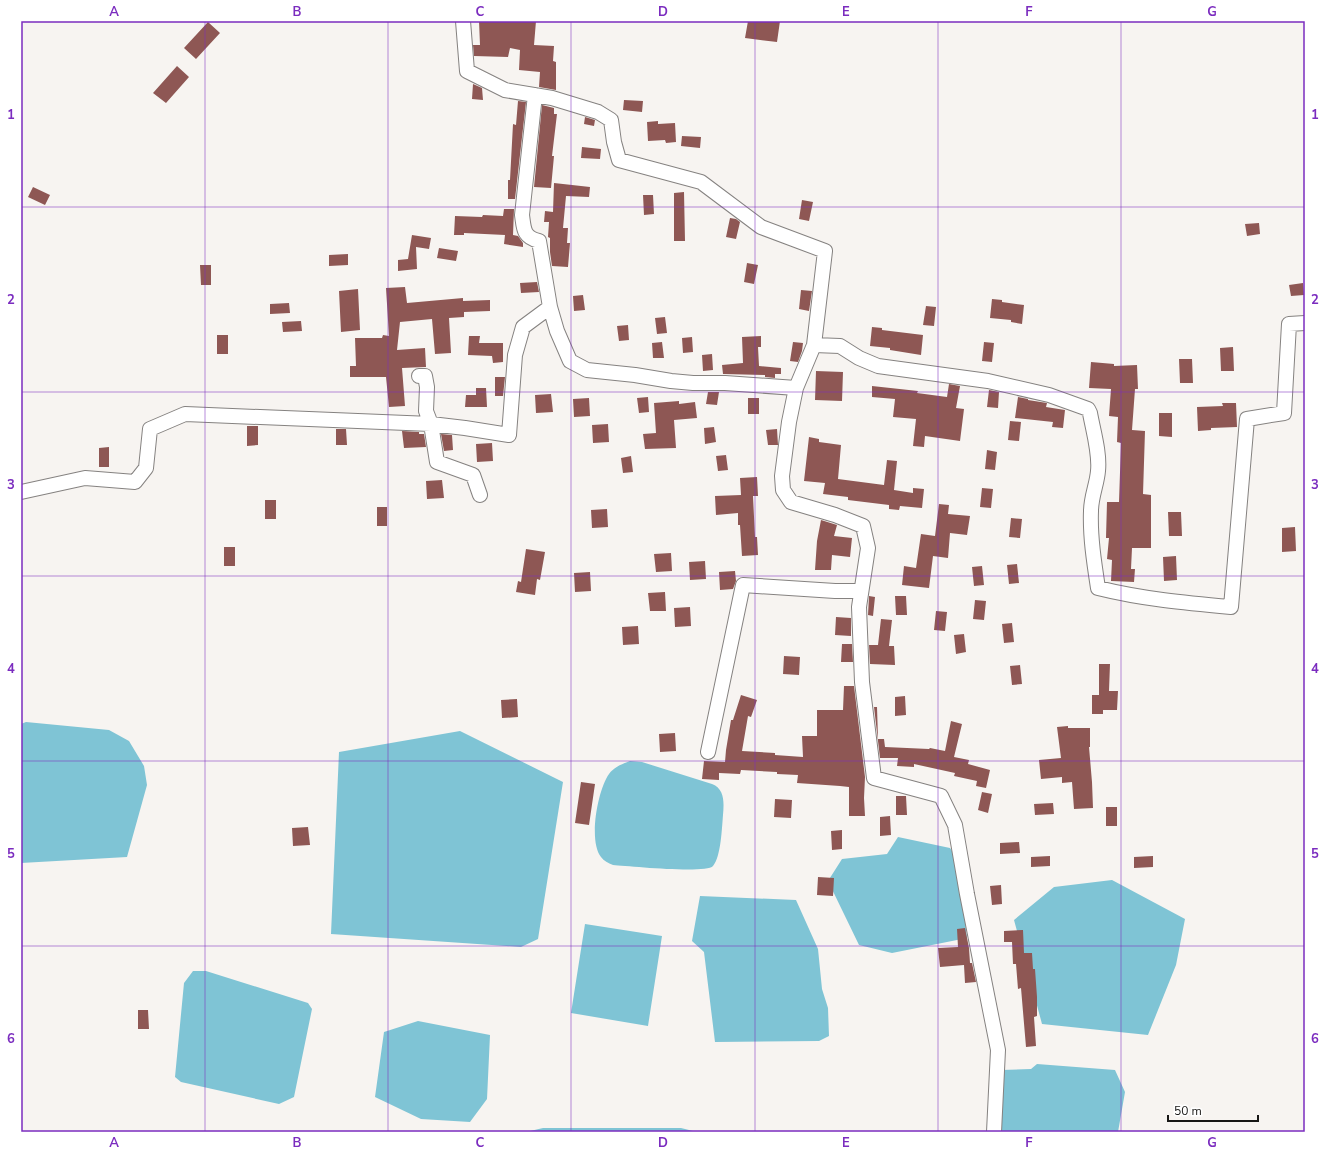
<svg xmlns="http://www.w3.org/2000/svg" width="1326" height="1153" font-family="'Nunito Sans',sans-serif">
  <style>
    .water { fill: #7fc4d5 }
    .building { fill: #8e5754 }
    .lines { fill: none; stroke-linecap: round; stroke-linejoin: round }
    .street-casing { stroke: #858280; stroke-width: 16 }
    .street { stroke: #fff; stroke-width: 14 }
    .grid { fill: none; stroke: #7b2cbf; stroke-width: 1; stroke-opacity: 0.55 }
    .neatline { fill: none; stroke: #7b2cbf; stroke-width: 1.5 }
    .grid-label { font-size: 13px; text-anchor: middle; font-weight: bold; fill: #7b2cbf }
  </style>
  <rect width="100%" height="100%" fill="#f7f4f1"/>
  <!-- water -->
  <path class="water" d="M26,722L109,730L129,741L144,766L147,785L127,857L21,863V724Z
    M460,731L563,782L538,939L521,947L331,934L339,752Z
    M630,761L642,762L712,784C725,789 724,803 723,815C722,827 721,857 713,866C706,874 628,866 613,865C608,863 604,861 601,857C588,841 598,789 609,774C614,767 622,764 630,761Z
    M898,837L950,848L958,860L967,938L892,953L859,945L828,881L842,859L887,854Z
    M1112,880L1185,919L1176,965L1148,1035L1042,1024L1014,920L1054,887Z
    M700,896L796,900L818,949L822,989L828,1008L829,1036L819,1041L715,1042L704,952L692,941Z
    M585,924L662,936L648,1026L571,1013Z
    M193,971H206L308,1003L312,1009L294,1097L279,1104L181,1082L175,1077L184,983Z
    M418,1021L490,1035L487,1099L470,1122L421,1119L375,1097L384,1032Z
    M1037,1064L1115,1070L1125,1092L1118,1132H1001V1070L1031,1069Z
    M543,1128H681L697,1132H526Z"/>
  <!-- building -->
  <path class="building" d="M479,21H536L534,45L554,46L553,61L556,62V90L539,87L540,72L519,70L520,50L510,48L508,57L474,56L473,45H480Z
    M748,21H780L777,42L745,38Z
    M208,22L220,33L196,59L184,48Z
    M177,66L189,77L166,103L153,93Z
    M473,84L482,88L483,100L472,99Z
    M624,100L643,101L642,112L623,110Z
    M518,101L526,102L515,199H508V180H510L513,124L516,125Z
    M542,105L554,108V114H557L552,156H554L551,188L534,187Z
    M585,117L595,120L594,126L584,124Z
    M658,121V124L675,123L676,142L666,143L665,140L648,141L647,122Z
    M682,136L701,137L700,148L681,146Z
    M582,147L601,149L600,159L581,158Z
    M554,183L590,187L589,197L566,196L563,228H568L567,243H570L568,267L552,266L550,252V238L548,237L549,222H544L545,211L553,212Z
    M33,187L50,195L45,205L28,197Z
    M684,192L685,241H674V193Z
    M643,195H653L654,214L644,215Z
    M802,200L813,202L809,221L799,219Z
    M504,209H514L513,235L518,236L523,243V247L504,244L505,235L464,233V235H454L455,216L482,217L483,215L503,216Z
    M730,218L736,219L740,222L736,239L726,237Z
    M1259,223L1260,234L1247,236L1245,224Z
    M412,235L431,238L429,249L416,247L417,269L398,271V260L408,259Z
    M439,248L458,251L456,261L437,258Z
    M348,254V265L329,266V255Z
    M747,263L758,265L754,284L744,282Z
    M200,265H211V285H201Z
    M537,282L539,292L521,293L520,283Z
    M1303,283L1304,295L1291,296L1289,285Z
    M405,287L407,303L463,298V301L490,300V311L464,312V317L449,318L451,353L435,354L432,319L400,322L397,350L425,348L426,367L402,368L405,406L389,407L386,377H350V366H356L355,338H382L383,335L389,336L386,288Z
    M358,289L360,330L341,332L339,291Z
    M801,290L812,291L809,311L799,309Z
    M583,295L585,310L574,311L573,296Z
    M992,299L1002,300V302L1024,305L1022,324L1011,322V320L990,318Z
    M289,303L290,313L270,314V304Z
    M926,306L936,307L934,326L923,325Z
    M665,317L667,333L657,334L655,318Z
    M301,321L302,331L283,332L282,322Z
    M628,325L629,340L619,341L617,326Z
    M872,327L882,328V330L923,335L921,355L890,350V348L870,346Z
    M217,335H228V354H217Z
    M469,336H480L479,343H503V362L493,363L492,356L468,355Z
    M761,336V347H758L759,366L781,368V374H775V378L765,377V375L723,374L722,365L743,363L742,337Z
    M692,337L693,352L683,353L682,338Z
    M662,342L664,358H653L652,343Z
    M793,342L803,343L802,351L798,362L790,361Z
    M984,342L994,343L992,362L982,361Z
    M1233,347L1234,371H1221L1220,348Z
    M712,354L713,370L703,371L702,355Z
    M1179,359H1192L1193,383H1180Z
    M1091,362L1114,364V366L1137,365L1138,389H1135L1132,430L1145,431L1143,494L1151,495V548H1132L1131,569H1135L1134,582L1111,581L1112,560L1107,559L1109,538H1106L1107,502H1119L1121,443L1117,442L1118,417L1109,416L1111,389L1089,388Z
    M816,371L843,372L842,401L815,400Z
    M495,377H505L503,396H495Z
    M949,384L960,386L956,408L964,409L960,441L925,436L924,447L913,446L916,419L893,417L895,399L872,397V386L918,391L917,393L947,397Z
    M476,388H486L487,407H465L466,395H476Z
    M989,390L999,392L998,408L987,407Z
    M708,392H719L717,405L706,404Z
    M551,394L553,412L536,413L535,395Z
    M648,397L649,412L639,413L637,398Z
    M1018,397L1028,399V400L1047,403L1046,407L1065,410L1063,428L1052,427L1053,422L1015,418Z
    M589,398L590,416L574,417L573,399Z
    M748,398H759V414H748Z
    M679,401V404L695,402L697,418L674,420L676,448L645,449L643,434L656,433L654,403Z
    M1222,403H1236L1237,427L1211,428V430L1198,431L1197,407L1223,406Z
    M1159,413H1172V437L1159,436Z
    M1010,421L1021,422L1019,441L1008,440Z
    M608,424L609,442L593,443L592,425Z
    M247,426H258V445L247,446Z
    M714,427L716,442L705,444L704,428Z
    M336,429H346L347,445H336Z
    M777,429L778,445H768L766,430Z
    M402,431L419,432V434H424L426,447L404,448Z
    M441,434L452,435L453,450L444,451Z
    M809,437L819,439V442L841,445L838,479L884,485L887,460L897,461L894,490L913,493V488L924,489L922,508L900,506L899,510L889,509V505L848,500V497L823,494L825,483L804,481Z
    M492,443L493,461L477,462L476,444Z
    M109,447V467H99V448Z
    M987,450L997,452L995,470L985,469Z
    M726,455L728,470L718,471L716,456Z
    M631,456L633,472L623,473L621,458Z
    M757,477L758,496H753L755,537H757L758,555L742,556L740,525H738V513L716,515L715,496L741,495L740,478Z
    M442,480L444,498L427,499L426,481Z
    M982,488L993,489L991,508L980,507Z
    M265,500H276V519H265Z
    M939,504L949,505L948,514L970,516L967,535L950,533L948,558L933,556L929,588L902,585L904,566L916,568L921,534L935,536Z
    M377,507H387V526H377Z
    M607,509L608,527L592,528L591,510Z
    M1168,512H1181L1182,536H1169Z
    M1011,518L1022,519L1020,538L1009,537Z
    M821,520L837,525L834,536L852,538L850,557L832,555L831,570H815L817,541Z
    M1295,527L1296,551L1282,552V528Z
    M224,547H235V566H224Z
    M526,549L545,552L540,580L537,579L535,595L516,592L518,581L521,582Z
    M671,553L672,571L656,572L654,554Z
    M1176,556L1177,580L1164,581L1163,557Z
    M705,561L706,579L690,580L689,562Z
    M1017,564L1019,583L1009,584L1007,565Z
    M982,566L984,585L974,586L972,567Z
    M735,571L736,581L733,589L720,590L719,572Z
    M590,572L591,591L575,592L574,573Z
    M665,592L666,611H650L648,593Z
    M869,596L875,597L873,616L868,615Z
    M895,596H906L907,615H896Z
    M975,600L986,601L984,620L973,619Z
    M690,607L691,626L675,627L674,608Z
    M936,611L947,612L945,631L934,630Z
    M836,617L851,618V636L835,635Z
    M881,619L892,620L889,646H894L895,665L870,664L869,645H878Z
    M1012,623L1014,642L1004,643L1002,624Z
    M638,626L639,644L623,645L622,627Z
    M964,634L966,652L956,654L954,635Z
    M842,644H852L853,662H841Z
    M784,656L800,657L799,675L783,674Z
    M1099,664H1110L1109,691H1118L1117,710H1103V714H1092V695H1099Z
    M1020,665L1022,684L1012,685L1010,666Z
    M844,686H854L865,777L864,798L865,816H849V787L840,786L797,783L798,775L777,774V772L741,770L740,774L719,773V780L702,779L704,761L725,762L726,750L731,720H733L741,695L757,700L751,717L748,716L742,751L775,753V755L803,757L802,736H817V710H843Z
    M905,696L906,715L895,716V697Z
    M517,699L518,717L502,718L501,700Z
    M874,707H877L878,739H884L885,747L929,749L930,748L945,751L951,721L962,724L954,757L969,760L968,764L990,770L986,788L976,786L977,781L954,776L955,773L914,764V767L897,766L898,758H880Z
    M1068,726V728H1090V747H1089L1092,782L1093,808L1074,809L1072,782L1062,783V777L1041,779L1039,760L1061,758L1057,727Z
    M675,733L676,751L660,752L659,734Z
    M581,782L595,784L589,825L575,823Z
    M982,792L992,794L988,813L978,810Z
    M896,796H906L907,815H896Z
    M775,799L792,800L791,818L774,817Z
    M1053,803L1054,814L1035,815L1034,804Z
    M1106,807H1117V826H1106Z
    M890,816L891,835L880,836V817Z
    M308,827L310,845L293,846L292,828Z
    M842,830V849L832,850L831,831Z
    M1019,842L1020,853L1000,854V843Z
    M1050,856V866L1031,867V857Z
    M1153,856V867L1134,868V857Z
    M818,877L834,878L833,896L817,895Z
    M1001,885L1002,904L992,905L990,886Z
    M965,928L969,948L970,963H972L976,982L965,983L964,965L940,967L938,948L958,947L957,929Z
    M1023,930L1024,953H1032L1033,969H1035L1037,997V1016L1034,1017L1036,1046L1026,1047L1021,988L1018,989L1016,964H1013L1012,942H1004V931Z
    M138,1010H148L149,1029H138Z"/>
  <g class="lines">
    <defs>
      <path id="street" d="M463,21L467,71L505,90L552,98L598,112L611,120L614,142L619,160L701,182L761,227L825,251L814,345L796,388L789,422L782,476L783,490L791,502L835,515L863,526L868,548L859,607L862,682L874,778L941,796L955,825L967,894L998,1050L994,1132
        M535,95L522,215C524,229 523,237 539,241L550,307L557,331L570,361L587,370L635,375L671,381L693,383H725L796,388
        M814,345L840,346L859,358L878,366L988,381L1049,395L1088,409L1090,413C1093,430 1100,453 1098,471C1097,484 1091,497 1091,511C1090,536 1094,562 1098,588C1142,599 1186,603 1231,607L1247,419L1284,413L1289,324L1305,323
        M419,376H425L427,387L426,411L431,424L465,428L509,435L515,355L523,327L550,307
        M21,492L85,478L135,482L146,468L150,429L185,414L431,424L437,462L473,475L480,495
        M708,752L743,585L835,591H861"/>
    </defs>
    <!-- street casing -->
    <use href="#street" class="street-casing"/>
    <!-- street -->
    <use href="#street" class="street"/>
  </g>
  <!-- grid -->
  <path class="grid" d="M205,21V1132M388,21V1132M571,21V1132M755,21V1132M938,21V1132M1121,21V1132M21,207H1305M21,392H1305M21,576H1305M21,761H1305M21,946H1305"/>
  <!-- border -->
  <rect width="1326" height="1153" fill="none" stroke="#ffffff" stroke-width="44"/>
  <!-- scale -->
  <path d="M1168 1115v6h90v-6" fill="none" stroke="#171615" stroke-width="2"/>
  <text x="1174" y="1115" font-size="12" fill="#171615" stroke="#ffffff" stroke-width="3" paint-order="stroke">50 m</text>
  <rect x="22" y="22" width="1282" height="1109" class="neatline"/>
  <g class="grid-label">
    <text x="114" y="16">A</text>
    <text x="297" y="16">B</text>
    <text x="480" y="16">C</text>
    <text x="663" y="16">D</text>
    <text x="846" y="16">E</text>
    <text x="1029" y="16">F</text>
    <text x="1212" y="16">G</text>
    <text x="11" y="119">1</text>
    <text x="1315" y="119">1</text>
    <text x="11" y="304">2</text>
    <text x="1315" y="304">2</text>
    <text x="11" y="489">3</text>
    <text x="1315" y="489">3</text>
    <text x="11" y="673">4</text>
    <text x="1315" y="673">4</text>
    <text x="11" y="858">5</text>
    <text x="1315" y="858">5</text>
    <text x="11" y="1043">6</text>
    <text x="1315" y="1043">6</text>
    <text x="114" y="1147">A</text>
    <text x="297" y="1147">B</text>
    <text x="480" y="1147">C</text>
    <text x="663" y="1147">D</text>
    <text x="846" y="1147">E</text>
    <text x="1029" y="1147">F</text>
    <text x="1212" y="1147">G</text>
  </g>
</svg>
